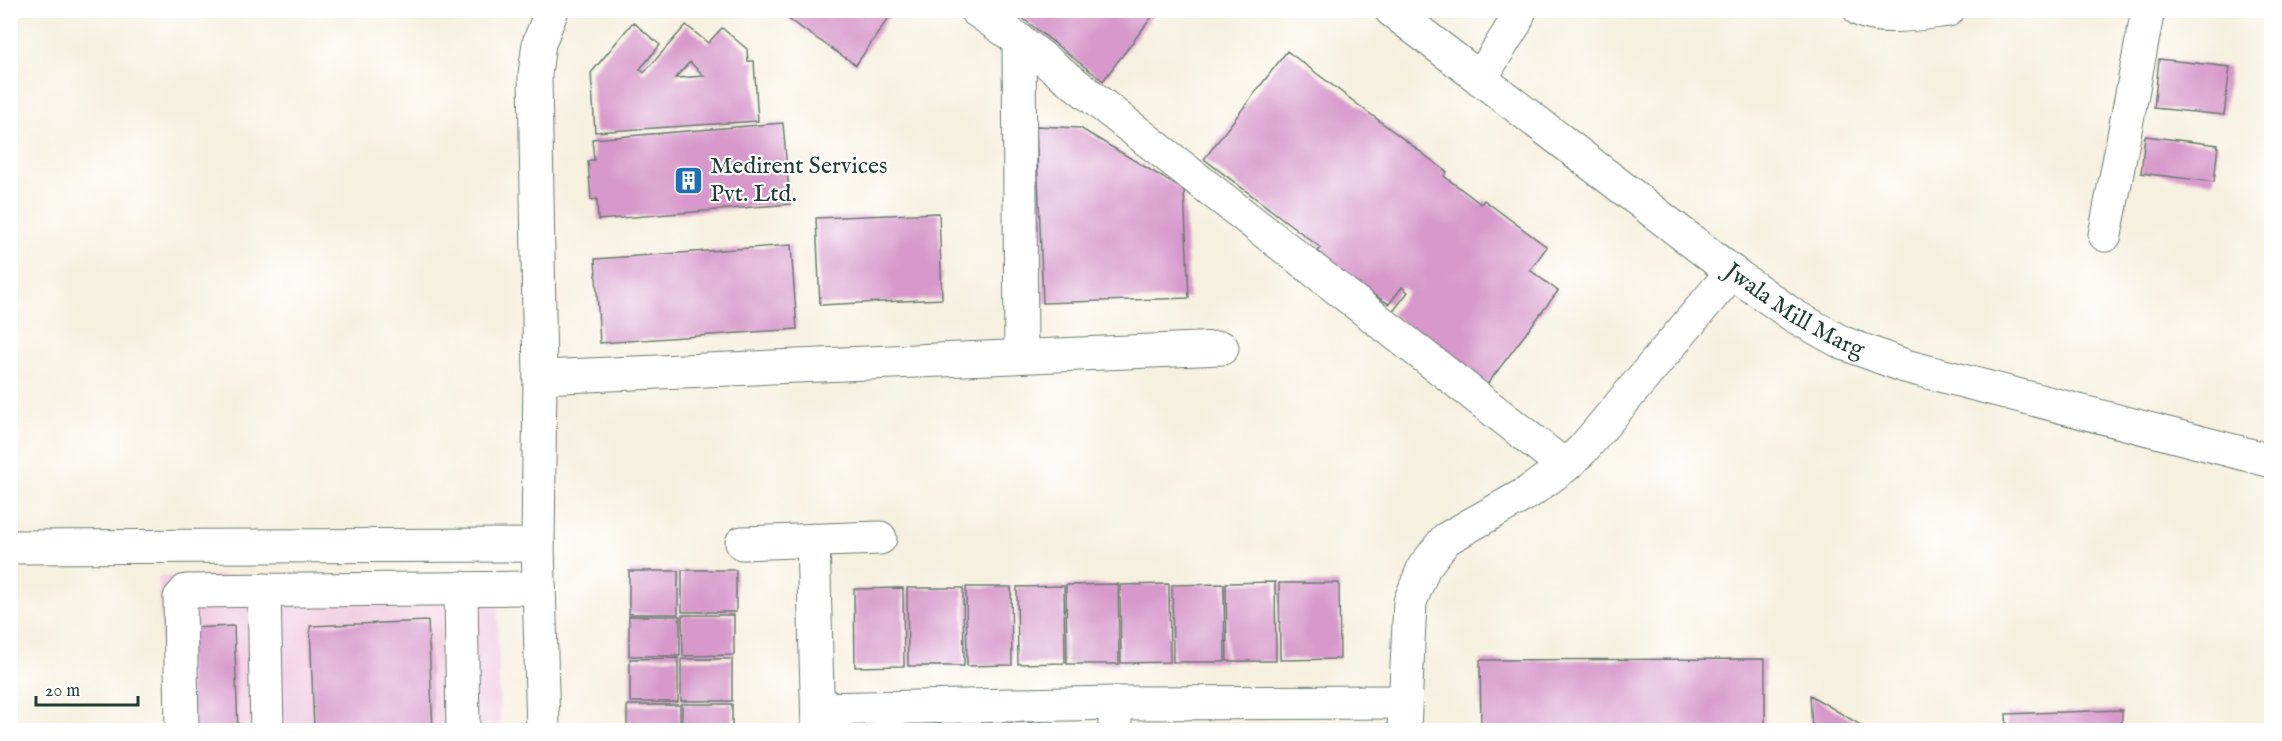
<svg xmlns="http://www.w3.org/2000/svg" width="2282" height="741" font-family="'IM FELL English',serif">
  <style>
    .built { fill: #f2cfe2 }
    .building { fill: #d798cb; fill-rule: evenodd }
    .lines { fill: none; stroke-linecap: round; stroke-linejoin: round }
    .minor-casing { stroke: #6a7c70; stroke-width: 35 }
    .minor { stroke: #fff; stroke-width: 33 }
    .labels { text-anchor: middle; dominant-baseline: central; stroke-width: 4.5; stroke-linejoin: round; paint-order: stroke }
    .poi-label { font-size: 24px; fill: #1f3d34; stroke: #fff; text-anchor: start }
    .street-label { font-size: 24px; fill: #1f3d34; stroke: #fff }
  </style>
  <rect width="100%" height="100%" fill="#fff"/>
  <filter id="ink" filterUnits="userSpaceOnUse"><feTurbulence type="fractalNoise" baseFrequency=".0167" numOctaves="2"/><feDisplacementMap in="SourceGraphic" scale="12" xChannelSelector="R" yChannelSelector="G"/><feConvolveMatrix kernelMatrix="1 2 1 2 8 2 1 2 1" color-interpolation-filters="sRGB"/></filter>
  <filter id="wash" filterUnits="userSpaceOnUse"><feTurbulence type="fractalNoise" baseFrequency=".008" numOctaves="4" result="noise"/><feDisplacementMap in="SourceGraphic" scale="24" xChannelSelector="R" yChannelSelector="G"/><feGaussianBlur stdDeviation="1.35" result="paint"/><feColorMatrix in="noise" values="0 0 0 0 0 0 0 0 0 0 0 0 0 0 0 0 0 1.4 0 .05"/><feComposite in="paint" operator="in"/></filter>
  <g filter="url(#wash)">
    <rect width="100%" height="100%" fill="#f6f0df"/>
    <!-- built -->
    <path class="built" d="M497,574L500,730H162L159,576Z"/>
    <g id="blocks">
      <!-- building -->
      <path class="building" d="M775,10H894L856,65Z
        M1012,10H1157L1103,81Z
        M633,22L660,45L640,69L644,73L686,25L708,43L722,28L747,49L748,61H754L758,121L595,132L591,73ZM690,62L704,76L675,78Z
        M1287,51L1447,172L1444,176L1481,204L1484,200L1547,247L1530,270L1558,291L1486,386L1391,314L1408,292L1402,287L1389,304L1369,292L1333,266L1318,251L1321,248L1204,159Z
        M2159,59L2230,67L2224,115L2154,108Z
        M783,123L790,204L598,220L597,199L591,200L588,161L594,160L592,139Z
        M1036,126L1080,128L1184,190L1189,298L1043,303Z
        M2145,136L2218,145L2214,182L2141,173Z
        M939,213L942,299L820,305L816,218Z
        M791,245L797,329L600,343L595,259Z
        M682,570H736V612H682Z
        M629,571H678V614H629Z
        M1275,582L1276,661H1227L1226,583Z
        M1279,583H1339L1340,659L1280,660Z
        M1118,584L1119,664H1067L1066,585Z
        M1169,584L1170,662L1121,663L1120,585Z
        M1224,584L1225,662H1173L1172,585Z
        M1064,586L1065,663L1018,664L1017,587Z
        M966,587H1011L1012,665L967,666Z
        M903,588L904,666L855,667L854,589Z
        M907,588H963L964,666H908Z
        M682,615H734V655L683,656Z
        M629,616H680V656H629Z
        M428,621L433,730H314L310,626Z
        M234,626L238,730H192L187,628Z
        M678,658V702H630V659Z
        M681,659H732V701H681Z
        M1765,659V730H1481L1480,660Z
        M1810,695L1869,730H1812Z
        M682,704H732V730H682Z
        M627,705H680V730H627Z
        M2122,710V730H2007L2006,714Z
        M969,722H1042V730H969Z"/>
    </g>
  </g>
  <g filter="url(#ink)">
    <use href="#blocks" fill-opacity="0" stroke="#6a7c70" stroke-width="1.5"/>
    <g class="lines">
      <defs>
        <g id="minor">
          <path d="M976,10L1019,40L1565,466"/>
          <path id="s1" d="M1391,10L1732,272L1794,316L1843,343L1905,366L2272,461"/>
          <path d="M1860,10C1881,21 1923,13 1948,10"/>
          <path d="M1019,40L1021,356"/>
          <path d="M1480,79L1515,23L1520,10"/>
          <path d="M2105,235L2148,10"/>
          <path d="M540,377L1222,348"/>
          <path d="M813,540L818,730"/>
          <path d="M742,543L880,538"/>
          <path d="M10,547L538,545"/>
          <path d="M461,588L463,730"/>
          <path d="M264,590L267,730"/>
          <path d="M1115,703V730"/>
          <path d="M818,709L1115,703L1404,702"/>
          <path d="M182,730L180,598L186,591L539,588"/>
          <path d="M543,730L538,545L540,377L535,74L539,43L552,10"/>
          <path d="M1404,730L1410,602L1424,567L1446,539L1529,492L1565,466L1583,449L1732,272"/>
        </g>
      </defs>
      <!-- minor casing -->
      <use href="#minor" class="minor-casing"/>
      <!-- minor -->
      <use href="#minor" class="minor"/>
    </g>
  </g>
  <!-- icons -->
  <defs>
    <symbol id="building-square" viewBox="-11 -11 22 22"><rect x="-9" y="-9" width="18" height="18" rx="4" fill="#1f6fb2" stroke="#fff"/><path d="M-4-6H4V6H1V3H-1V6H-4ZM-2.5-4.3h1.7v1.8h-1.7ZM.8-4.3h1.7v1.8H.8ZM-2.5-1h1.7V.8h-1.7ZM.8-1h1.7V.8H.8Z" fill="#fff"/></symbol>
  </defs>
  <g fill-rule="evenodd">
    <use href="#building-square" x="672" y="164" width="33" height="33"/>
  </g>
  <g class="labels">
    <!-- poi labels -->
    <g class="poi-label">
      <text x="710" y="166">Medirent Services<tspan x="710" dy="28">Pvt. Ltd.</tspan></text>
    </g>
    <!-- street labels -->
    <g class="street-label">
      <text stroke="none"><textPath href="#s1" startOffset="504">Jwala Mill Marg</textPath></text>
    </g>
  </g>
  <!-- margin -->
  <rect width="2282" height="741" fill="none" stroke="#fff" stroke-width="36"/>
  <!-- scale -->
  <path d="M36 696v9h102v-9" fill="none" stroke="#1f3d34" stroke-width="3"/>
  <text x="45" y="696" font-size="18" fill="#1f3d34" stroke="#ffffff" stroke-width="4.5" paint-order="stroke">20 m</text>
</svg>
